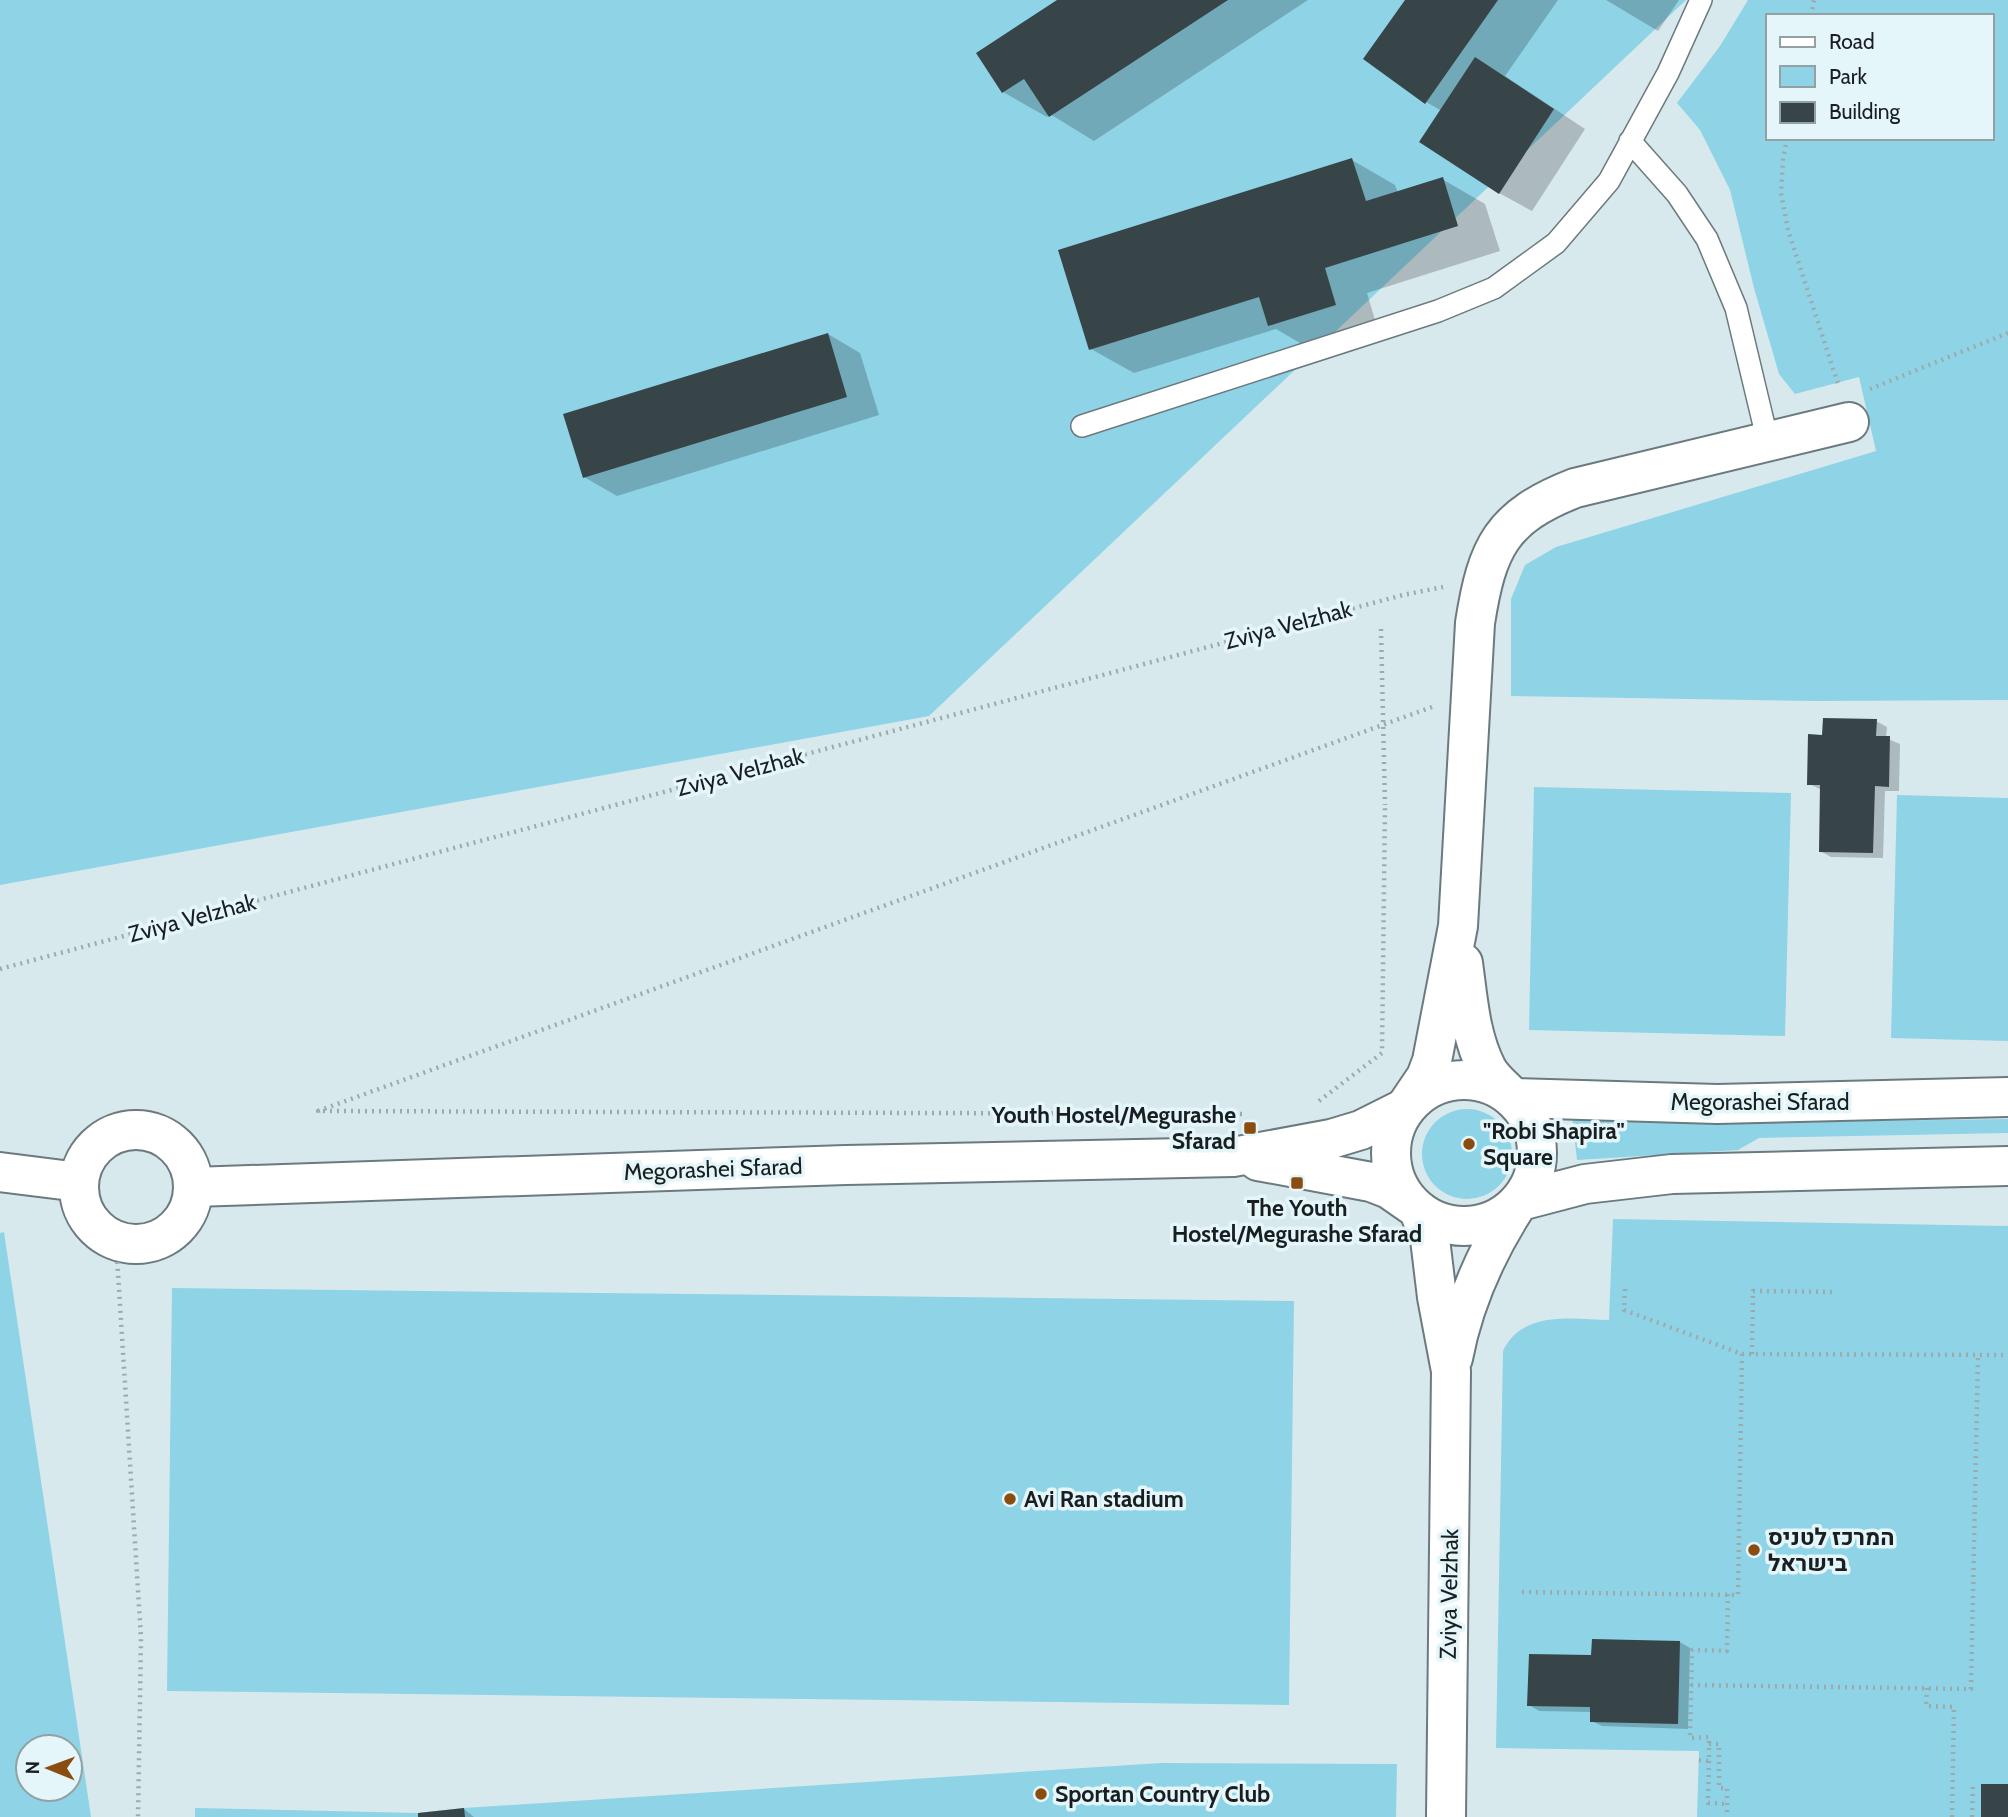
<svg xmlns="http://www.w3.org/2000/svg" width="2008" height="1817" font-family="Cabin,Heebo,sans-serif">
  <style>
    .green { fill: #8ed4e6; fill-rule: evenodd }
    .shadow { fill: #0003 }
    .building { fill: #374548 }
    .lines { fill: none; stroke-linecap: round; stroke-linejoin: round }
    .service-casing { stroke: #6b7a7e; stroke-width: 24 }
    .minor-casing { stroke: #6b7a7e; stroke-width: 42 }
    .tertiary-casing { stroke: #6b7a7e; stroke-width: 42 }
    .path { stroke: #9caaad; stroke-width: 4.5; stroke-dasharray: 2 5; stroke-linecap: butt }
    .service { stroke: #fff; stroke-width: 21 }
    .minor { stroke: #fff; stroke-width: 38 }
    .tertiary { stroke: #fff; stroke-width: 38 }
    .path-bridge { stroke: #9caaad; stroke-width: 4.5; stroke-dasharray: 2 5; stroke-linecap: butt }
    .poi-dot { fill: #8a4d0f; stroke: #e5f6fb; stroke-width: 2.5 }
    .labels { text-anchor: middle; dominant-baseline: central; stroke-width: 7; stroke-linejoin: round; paint-order: stroke }
    .street-label { font-size: 23px; fill: #191f21; stroke: #e5f6fb }
    .poi-label { font-size: 23px; font-weight: bold; fill: #191f21; stroke: #e5f6fb; text-anchor: start }
  </style>
  <rect width="100%" height="100%" fill="#d8e9ed"/>
  <!-- green -->
  <path class="green" d="M0,0H1686L929,716L0,885Z
    M1748,0H2008V700L1815,701L1511,696V599L1525,565L1556,547L1876,451L1859,377L1795,394L1779,374L1754,288L1730,190L1700,130L1677,103L1720,46ZM1768,16H1992V138H1768Z
    M1534,787L1791,793L1785,1036L1529,1030Z
    M1897,795L2008,798V1041L1891,1038Z
    M1422 1154a45 45 0 1 1 90 0a45 45 0 1 1-90 0Z
    M1572,1116L1726,1123L2008,1119V1133L1759,1138L1738,1150L1577,1160Z
    M1613,1219L2008,1226V1817H1697L1699,1751L1496,1748L1503,1351C1522,1310 1572,1319 1609,1320Z
    M4,1232L91,1817H0V1233ZM28,1747H70V1789H28Z
    M172,1288L1294,1301L1289,1705L167,1691Z
    M1161,1763L1397,1764L1396,1817H195V1808L418,1813L464,1808Z"/>
  <!-- shadow -->
  <path class="shadow" d="M1060,0H1308L1094,141L1050,114L1047,117L1003,92Z
    M1407,0H1558L1505,76L1585,129L1532,211L1499,193L1442,111L1426,102Z
    M1606,0H1679L1658,31Z
    M1352,160L1395,185L1398,193L1442,179L1485,204L1500,251L1367,293L1378,330L1312,350L1276,329L1134,373L1091,349Z
    M828,334L860,353L879,415L617,496L584,477Z
    M1876,721L1887,727L1886,738L1900,744L1899,791H1885L1883,858L1831,857L1820,851L1822,790L1809,784L1824,736Z
    M1680,1642L1690,1648L1688,1729L1602,1726L1592,1721V1712L1539,1711L1529,1705L1593,1657Z
    M464,1809L474,1817H420Z"/>
  <!-- building -->
  <path class="building" d="M1057,0H1228L1049,117L1024,79L1002,93L976,53Z
    M1405,0H1498L1425,104L1363,59Z
    M1475,57L1554,109L1499,194L1419,142Z
    M1352,158L1366,201L1443,177L1458,226L1325,268L1336,305L1268,326L1259,297L1089,350L1058,250Z
    M828,333L847,397L583,478L563,414Z
    M1823,718L1877,719L1876,736H1890L1889,787L1875,786L1873,853L1819,852L1820,785H1807L1808,734L1822,735Z
    M1592,1639L1680,1641L1678,1724L1590,1722V1707L1527,1706L1529,1654L1591,1655Z
    M1981,1784H2008V1817H1981Z
    M464,1808L465,1817H418V1813Z"/>
  <g class="lines">
    <defs>
      <path id="service" d="M1630,141L1677,194L1707,239L1736,308L1768,442
        M1082,426L1438,311L1494,288L1556,243L1609,181L1668,73L1701,0"/>
      <path id="minor" d="M1463,963C1468,999 1470,1036 1487,1069C1493,1080 1505,1089 1513,1098
        M1405,1108L1426,1077L1432,1061L1458,926L1475,623C1487,547 1501,517 1575,488L1849,422
        M1419,1211L1430,1239L1437,1297L1451,1371L1446,1817
        M1453,1358C1463,1305 1485,1255 1514,1209"/>
      <path id="tertiary" d="M1391 1153a73 73 0 1 1 146 0a73 73 0 1 1-146 0Z
        M1513,1098L1717,1104L2008,1097
        M79 1187a57 57 0 1 1 114 0a57 57 0 1 1-114 0Z
        M1258,1161L1371,1182L1389,1189L1412,1205
        M0,1172L79,1182
        M193,1187L846,1165L1233,1157L1331,1139L1361,1130L1405,1108
        M1524,1200L1585,1184L1672,1174L2008,1166"/>
    </defs>
    <!-- service casing -->
    <use href="#service" class="service-casing"/>
    <!-- minor casing -->
    <use href="#minor" class="minor-casing"/>
    <!-- tertiary casing -->
    <use href="#tertiary" class="tertiary-casing"/>
    <!-- path -->
    <path class="path" d="M1811,16L1814,0
      M1787,138L1783,160L1781,193L1788,230L1839,387
      M1870,389L2008,333
      M0,969L1403,595L1443,587
      M1319,1101L1382,1053L1385,805
      M1242,1114L318,1111L1432,707
      M116,1241L141,1638L138,1817
      M1625,1289L1624,1310L1742,1354L2008,1355
      M1752,1354L1753,1291L1834,1292
      M1522,1592L1738,1595L1742,1354
      M1691,1685L1971,1689L1978,1355
      M1927,1688L1926,1706L1954,1707L1952,1817
      M1709,1744H1719V1788H1727V1817
      M1699,1760L1709,1761V1737L1690,1738L1692,1650L1727,1651L1728,1594
      M1709,1761L1708,1803L1727,1804
      M1972,1817L1973,1783"/>
    <!-- service -->
    <use href="#service" class="service"/>
    <!-- minor -->
    <use href="#minor" class="minor"/>
    <!-- tertiary -->
    <use href="#tertiary" class="tertiary"/>
    <!-- path-bridge -->
    <path class="path-bridge" d="M1381,629L1385,805"/>
  </g>
  <!-- markers -->
  <g class="poi-dot">
    <rect x="1243" y="1121" width="14" height="14" rx="3.5"/>
    <circle cx="1469" cy="1144" r="7"/>
    <rect x="1290" y="1176" width="14" height="14" rx="3.5"/>
    <circle cx="1010" cy="1499" r="7"/>
    <circle cx="1754" cy="1550" r="7"/>
    <circle cx="1041" cy="1794" r="7"/>
  </g>
  <g class="labels">
    <!-- street labels -->
    <g class="street-label">
      <text transform="translate(1288 625) rotate(-15)">Zviya VeIzhak</text>
      <text transform="translate(740 772) rotate(-15)">Zviya VeIzhak</text>
      <text transform="translate(192 918) rotate(-15)">Zviya VeIzhak</text>
      <text x="1760" y="1102">Megorashei Sfarad</text>
      <text transform="translate(713 1169) rotate(-2)">Megorashei Sfarad</text>
      <text transform="translate(1449 1594) rotate(-89)">Zviya VeIzhak</text>
    </g>
    <!-- poi labels -->
    <g class="poi-label">
      <text x="1236" y="1115" text-anchor="end">Youth Hostel/Megurashe<tspan x="1236" dy="26">Sfarad</tspan></text>
      <text x="1483" y="1131">"Robi Shapira"<tspan x="1483" dy="26">Square</tspan></text>
      <text x="1297" y="1208" text-anchor="middle">The Youth<tspan x="1297" dy="26">Hostel/Megurashe Sfarad</tspan></text>
      <text x="1024" y="1499">Avi Ran stadium</text>
      <text x="1768" y="1537">המרכז לטניס<tspan x="1768" dy="26">בישראל</tspan></text>
      <text x="1055" y="1794">Sportan Country Club</text>
    </g>
  </g>
  <!-- legend -->
  <rect x="1766" y="14" width="228" height="126" fill="#e5f6fb" stroke="#93a0a4" stroke-width="2"/>
  <rect x="1780" y="37" width="35" height="10" fill="#ffffff" stroke="#93a0a4" stroke-width="2"/>
  <text x="1829" y="49" font-size="21" fill="#191f21">Road</text>
  <rect x="1780" y="66" width="35" height="21" fill="#8ed4e6" stroke="#93a0a4" stroke-width="2"/>
  <text x="1829" y="84" font-size="21" fill="#191f21">Park</text>
  <rect x="1780" y="102" width="35" height="21" fill="#374548" stroke="#93a0a4" stroke-width="2"/>
  <text x="1829" y="119" font-size="21" fill="#191f21">Building</text>
  <!-- north arrow -->
  <g transform="translate(49 1768) rotate(271)"><circle r="33" fill="#e5f6fb" stroke="#93a0a4" stroke-width="2"/>
  <path d="M0-5L12 26L0 18L-12 26Z" fill="#8a4d0f"/>
  <text y="-10" font-size="19" font-weight="bold" text-anchor="middle" fill="#191f21">N</text>
  </g>
</svg>
